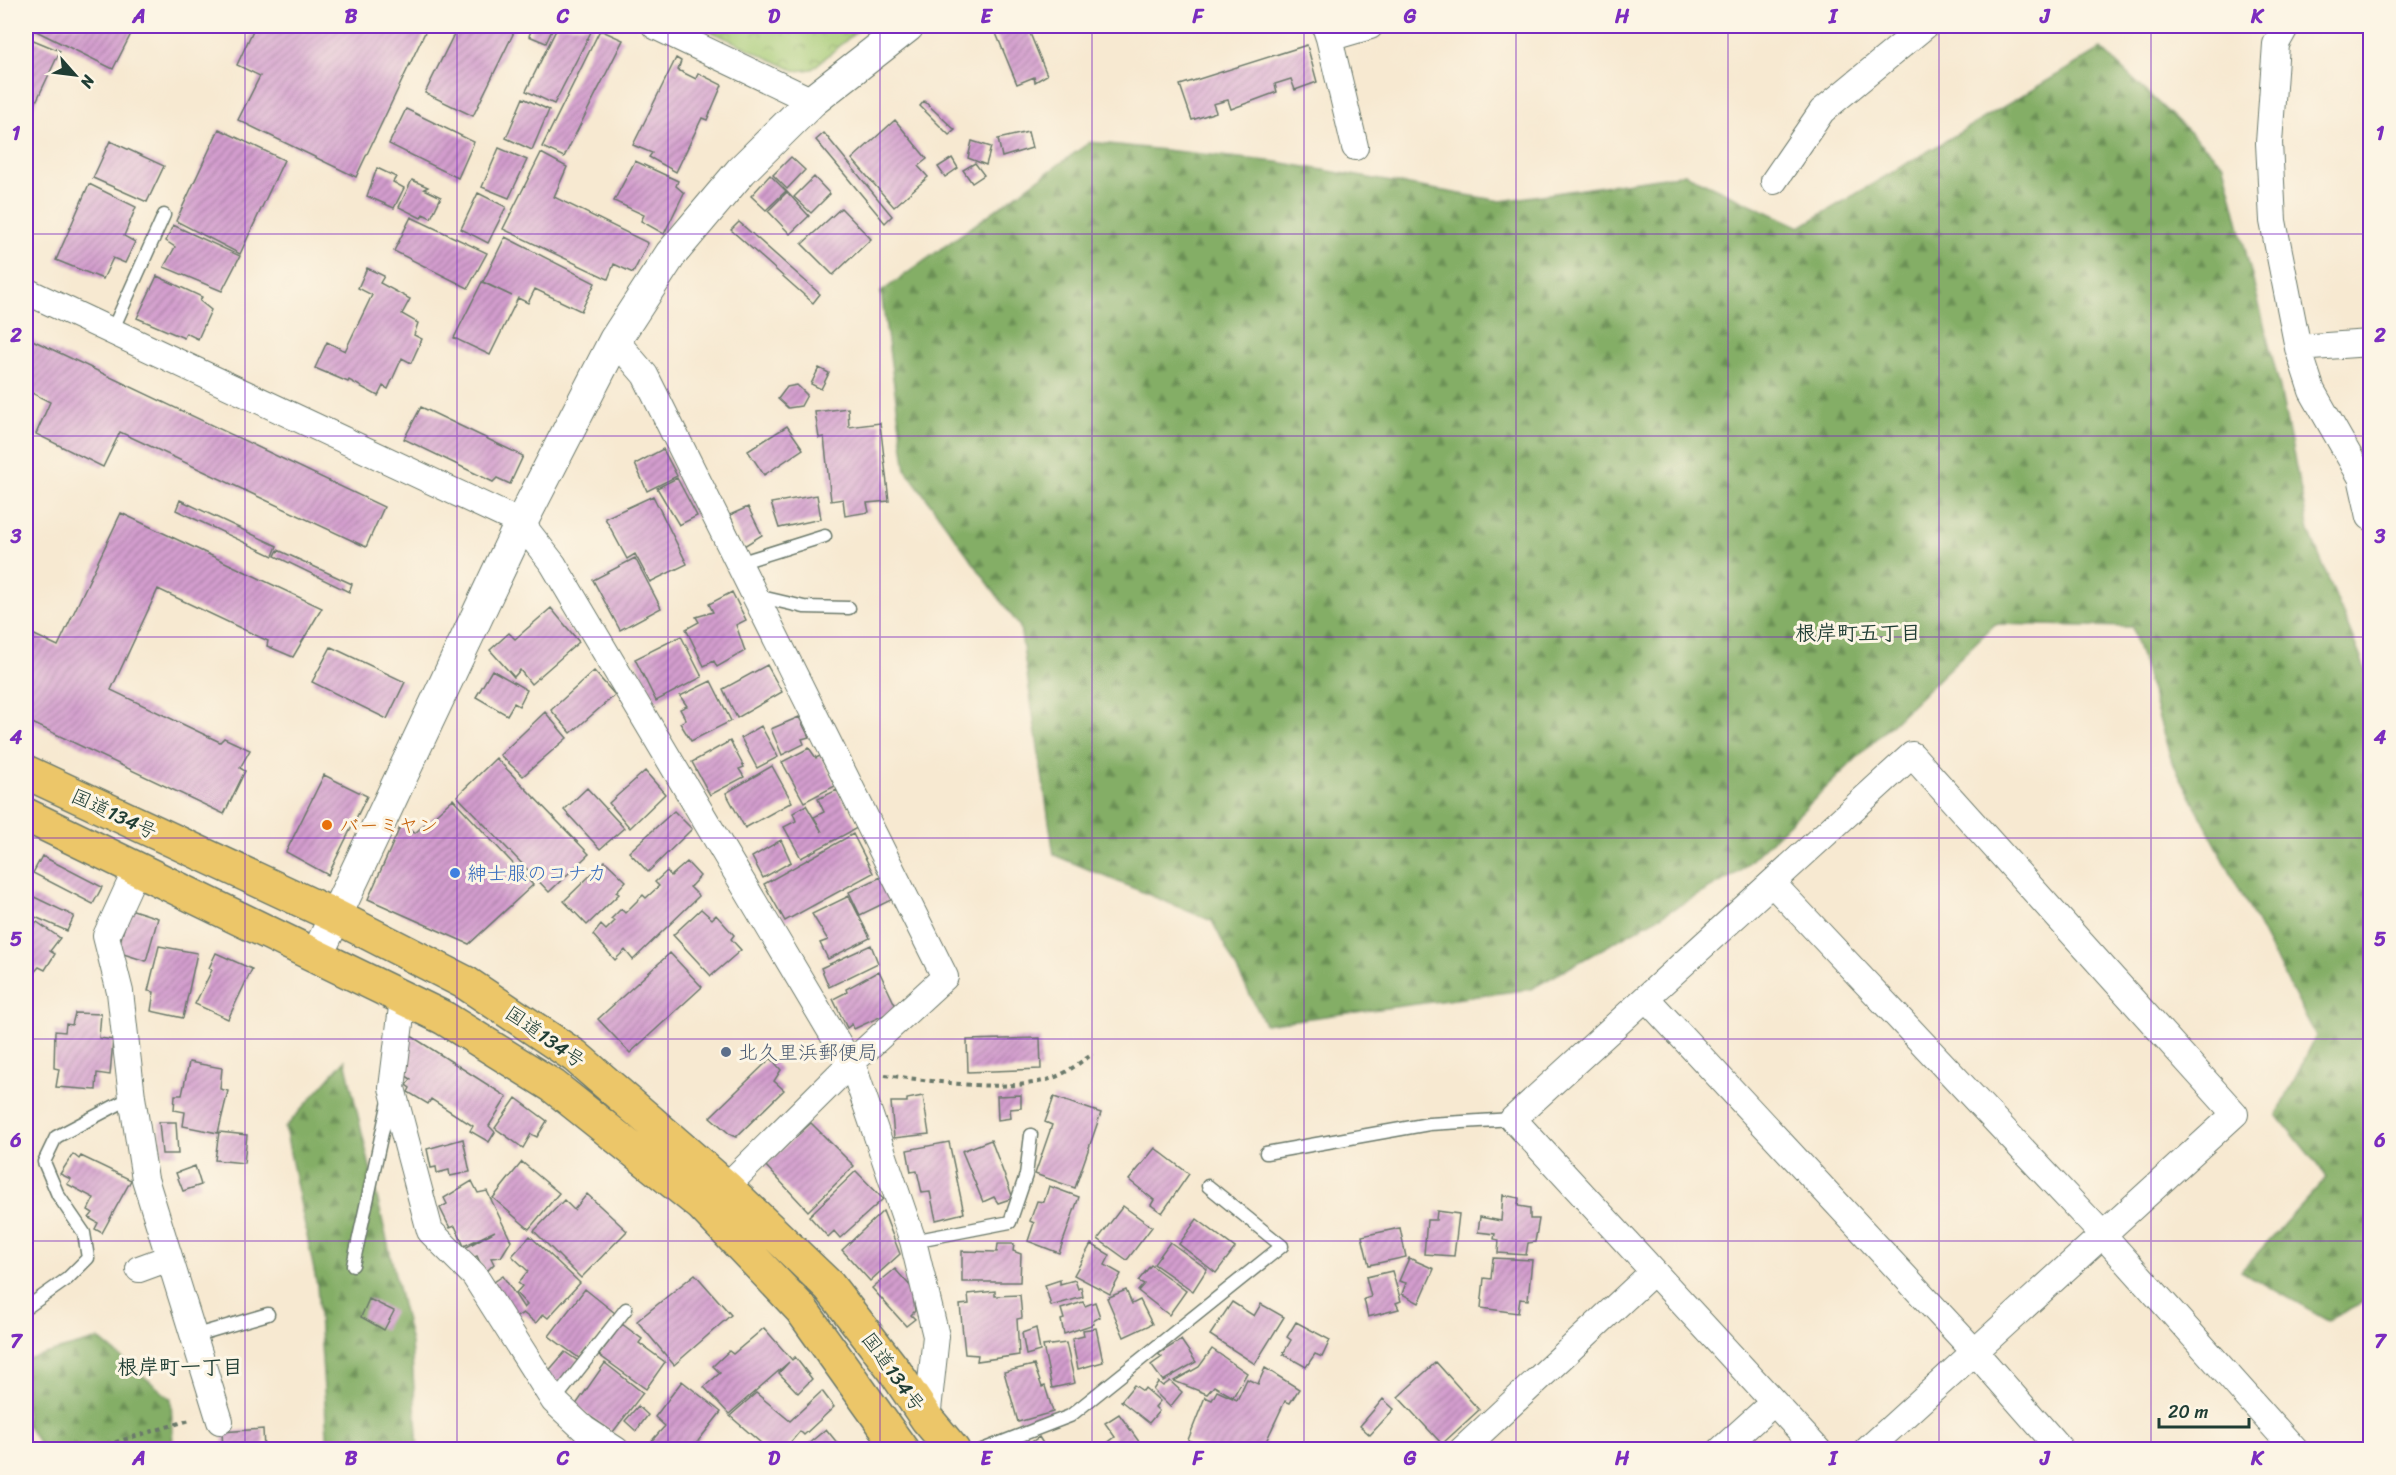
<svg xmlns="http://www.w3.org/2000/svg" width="2396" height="1475" font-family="Sriracha,'Klee One',sans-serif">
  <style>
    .forest { fill: url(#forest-firs); stroke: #52764d; stroke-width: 1.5 }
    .park { fill: url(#park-crowns); stroke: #628454; stroke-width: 1.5 }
    .building { fill: url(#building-hatch) }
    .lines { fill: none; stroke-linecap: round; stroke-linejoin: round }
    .service-casing { stroke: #6b796b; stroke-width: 15 }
    .minor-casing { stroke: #6b796b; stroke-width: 28 }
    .tertiary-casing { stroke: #6b796b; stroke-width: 34 }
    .trunk-casing { stroke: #6b796b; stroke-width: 36 }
    .path { stroke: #6b796b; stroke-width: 4; stroke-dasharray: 4.5 4.5; stroke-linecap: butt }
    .service { stroke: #fff; stroke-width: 12 }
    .minor { stroke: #fff; stroke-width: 26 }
    .tertiary { stroke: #fff; stroke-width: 32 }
    .trunk { stroke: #ecc669; stroke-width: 33 }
    .grid { fill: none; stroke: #7b2cbf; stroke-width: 1.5; stroke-opacity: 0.55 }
    .food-dot { fill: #e8710a; stroke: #fcf5e5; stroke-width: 2 }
    .shop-dot { fill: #3f7fe0; stroke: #fcf5e5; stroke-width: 2 }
    .service-dot { fill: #5c6f8a; stroke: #fcf5e5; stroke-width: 2 }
    .labels { text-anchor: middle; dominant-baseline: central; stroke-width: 6; stroke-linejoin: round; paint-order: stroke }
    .street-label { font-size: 20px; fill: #1f3d34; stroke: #fcf5e5 }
    .food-label { font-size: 20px; fill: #c56008; stroke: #fcf5e5; text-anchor: start }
    .shop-label { font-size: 20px; fill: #366cbe; stroke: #fcf5e5; text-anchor: start }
    .service-label { font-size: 20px; fill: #4e5e75; stroke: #fcf5e5; text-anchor: start }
    .neighbourhood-label { font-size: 21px; font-weight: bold; fill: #1f3d34; stroke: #fcf5e5 }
    .neatline { fill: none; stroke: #7b2cbf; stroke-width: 2 }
    .grid-label { font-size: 20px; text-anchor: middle; font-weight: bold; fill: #7b2cbf }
  </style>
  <defs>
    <pattern id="forest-firs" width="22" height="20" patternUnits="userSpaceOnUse" patternTransform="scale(1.5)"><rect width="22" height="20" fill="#84ae66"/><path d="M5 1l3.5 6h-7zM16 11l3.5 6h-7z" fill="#6b8f55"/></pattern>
    <pattern id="park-crowns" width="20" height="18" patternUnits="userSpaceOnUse" patternTransform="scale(1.5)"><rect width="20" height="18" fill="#a5ca74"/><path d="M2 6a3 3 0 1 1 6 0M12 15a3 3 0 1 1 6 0" fill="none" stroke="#86a560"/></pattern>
    <pattern id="building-hatch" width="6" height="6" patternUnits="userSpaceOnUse" patternTransform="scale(1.5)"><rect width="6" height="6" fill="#d39dce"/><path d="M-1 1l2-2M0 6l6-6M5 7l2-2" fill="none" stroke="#ab81a8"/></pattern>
  </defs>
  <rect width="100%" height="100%" fill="#fcf5e5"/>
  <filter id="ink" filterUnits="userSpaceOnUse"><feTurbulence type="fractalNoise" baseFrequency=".0167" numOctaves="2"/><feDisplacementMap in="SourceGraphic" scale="12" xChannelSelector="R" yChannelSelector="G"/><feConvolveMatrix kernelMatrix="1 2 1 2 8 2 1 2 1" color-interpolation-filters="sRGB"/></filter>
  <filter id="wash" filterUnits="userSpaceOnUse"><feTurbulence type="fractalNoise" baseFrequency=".008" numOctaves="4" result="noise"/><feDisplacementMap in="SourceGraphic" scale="24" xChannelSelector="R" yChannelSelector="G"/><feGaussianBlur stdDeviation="1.35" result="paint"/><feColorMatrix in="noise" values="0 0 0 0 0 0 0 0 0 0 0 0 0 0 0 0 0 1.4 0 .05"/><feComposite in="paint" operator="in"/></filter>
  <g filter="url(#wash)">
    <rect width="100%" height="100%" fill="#f7e9d1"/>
    <!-- forest -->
    <path class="forest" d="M2101,49L2224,165L2279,384L2309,531L2370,681V1299L2328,1320L2241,1271L2327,1177L2277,1115L2316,1036L2171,759L2132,627L1995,624L1739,872L1531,989L1265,1024L1212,921L1054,855L1020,627L906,470L881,292L1090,142L1277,162L1501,201L1685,174L1800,227Z
      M345,1060L411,1343L418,1449H328L317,1285L285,1128Z
      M99,1339L171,1399L173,1449H42L26,1423V1359Z"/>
    <!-- park -->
    <path class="park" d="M700,26H863L812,69L796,71Z"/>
    <g id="blocks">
      <!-- building -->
      <path class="building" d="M26,26H135L113,69Z
        M255,26H428L356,177L238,120L260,76L237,65Z
        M458,26H517L473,116L425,93Z
        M533,26H554L546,43L529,36Z
        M558,26H594L554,104L526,91Z
        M993,26H1027L1047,75L1035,82L1034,77L1017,84Z
        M600,30L623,40L564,157L542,147Z
        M26,37L60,51L26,123Z
        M1307,45L1317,82L1295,90L1291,79L1275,84L1277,92L1231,109L1228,100L1213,104L1216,112L1192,120L1180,85Z
        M676,58L681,61L678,70L696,79L698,73L722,85L707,120L702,118L676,172L649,157L652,153L633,145Z
        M523,98L549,110L532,150L506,138Z
        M924,101L955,130L949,135L920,106Z
        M406,109L474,142L458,178L389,144Z
        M895,120L927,159L918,166L928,177L894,207L852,159Z
        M219,129L284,160L240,254L176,221Z
        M1028,132L1032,148L1002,157L998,139Z
        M824,133L892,216L885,223L816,140Z
        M110,141L164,166L147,202L93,178Z
        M972,141L991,147L986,165L968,158Z
        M499,148L527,160L509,198L482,187Z
        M541,153L567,167L554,197L648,243L633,273L614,264L608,279L503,229Z
        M791,157L805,170L787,189L773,175Z
        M952,158L958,168L945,177L938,167Z
        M635,161L678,181L676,186L684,193L664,234L641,221L644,215L614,201Z
        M975,163L984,175L972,183L963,170Z
        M377,168L396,177L393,182L404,188L394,208L367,196Z
        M770,175L786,191L766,210L751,196Z
        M814,177L830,194L811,213L794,197Z
        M412,180L428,187L424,189L441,197L431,218L423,214L421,218L399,207Z
        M89,184L136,207L124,236L135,242L125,263L113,258L103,279L56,260Z
        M787,192L809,216L790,234L768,211Z
        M478,193L506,207L488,243L461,229Z
        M841,208L871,239L833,275L802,244Z
        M411,217L487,253L468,288L394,251Z
        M739,222L820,294L813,303L731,230Z
        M173,225L240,256L222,291L164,267L175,247L166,241Z
        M505,237L595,283L581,311L535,289L528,303L518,298L490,355L454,338L482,282L512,296L483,282Z
        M367,268L384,276L380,283L410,299L402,314L418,323L414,335L422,339L411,363L402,358L388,389L383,386L378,396L349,380L348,382L315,368L327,342L345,351L372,295L358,288Z
        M157,276L202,297L200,301L211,310L198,339L186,333L184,338L137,318Z
        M26,337L384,507L366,547L120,432L103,467L36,434L50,402L26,390Z
        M819,368L829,373L821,389L811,384Z
        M797,385L807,395L801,406L788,408L778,399L787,387Z
        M421,407L523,456L510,484L497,478L493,482L404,439Z
        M848,408L849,427L880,423L889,501L867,503L869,512L845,516L843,499L831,501L824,437L819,438L815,412Z
        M787,426L803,449L764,475L748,451Z
        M663,449L677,476L647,491L635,464Z
        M677,478L697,516L679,525L657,488Z
        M817,495L821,519L779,528L771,503Z
        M653,496L687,564L650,582L635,554L627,559L605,518Z
        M180,500L277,546L273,556L176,510Z
        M748,507L762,535L744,546L730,515Z
        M121,513L322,608L293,657L267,646L268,641L158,589L111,690L220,742L224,738L250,750L240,768L245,771L224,814L26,720V631L58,646Z
        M278,550L352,584L349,592L275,556Z
        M635,558L661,608L620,630L593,580Z
        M732,592L746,620L736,625L745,651L717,667L714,661L704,666L686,629L699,622L696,617L713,612L709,604Z
        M551,608L579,642L531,684L520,670L514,677L490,650L509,633L515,639Z
        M681,636L702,677L656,701L635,659Z
        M331,647L405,682L387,719L312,682Z
        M767,665L782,692L737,718L723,689Z
        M492,670L527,690L519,706L514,703L507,715L476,697Z
        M594,671L615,695L571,733L551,710Z
        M711,681L731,721L691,741L680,723L686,720L680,709L687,706L680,696Z
        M545,712L567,738L523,776L500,755Z
        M799,717L809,737L802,739L804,744L782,755L771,729Z
        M761,726L778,757L757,768L741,738Z
        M730,741L744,767L739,769L744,777L710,795L692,762Z
        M809,748L816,758L820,756L835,786L804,802L782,762Z
        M496,758L589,854L549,892L457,796Z
        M772,766L792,802L745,828L726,793Z
        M645,771L665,794L630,828L609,803Z
        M324,775L367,796L328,875L286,852Z
        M587,788L624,828L600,849L564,810Z
        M837,790L857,828L801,858L784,827L796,821L793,813L806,805L822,832L814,817L824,812L818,799Z
        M453,799L533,885L469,944L368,899L401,825L415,833Z
        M674,811L692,829L648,872L629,852Z
        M853,834L873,873L785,921L764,884Z
        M781,840L791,862L763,878L752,857Z
        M42,856L102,887L93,904L33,873Z
        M605,861L626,881L616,892L619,894L587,925L564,901Z
        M687,862L700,876L690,887L699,896L633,960L625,950L615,960L593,935L601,925L606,930L615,921L611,919L621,909L625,913L643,895L646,898L659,886L655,882L667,871L671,876Z
        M881,877L893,899L860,915L849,892Z
        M32,896L74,916L67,931L26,913V908Z
        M849,896L870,938L828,959L820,943L828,940L812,914Z
        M130,909L158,918L146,961L117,952Z
        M701,909L712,919L716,915L734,935L731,939L741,950L711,976L673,935Z
        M37,922L60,938L50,951L55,954L45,970L39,967L28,979L26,977V938Z
        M871,945L878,963L829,987L821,968Z
        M159,946L197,953L183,1018L151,1011L154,992L148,991Z
        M216,953L252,969L228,1019L195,1004L212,970L209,968Z
        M670,953L702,987L630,1053L598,1019Z
        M879,971L897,1009L854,1029L852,1024L847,1028L833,999L847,992L846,989Z
        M75,1013L101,1014L99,1038L113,1040L110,1075L97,1073L96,1090L56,1087L59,1069L54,1068L55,1031L65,1032L66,1024L72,1025Z
        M408,1034L507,1097L489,1126L495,1132L489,1142L470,1131L473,1126L431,1099L428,1104L408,1092L410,1088L406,1085L411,1079L406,1076Z
        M1040,1038L1041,1069L968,1072L967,1040Z
        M771,1058L781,1070L774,1081L784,1090L736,1137L731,1135L710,1117Z
        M189,1062L222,1068L220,1089L228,1091L218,1133L183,1126L185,1112L174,1110L175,1095H182Z
        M1021,1095V1108L1010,1109L1011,1118L998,1120L997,1096Z
        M923,1096L929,1134L894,1138L891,1102H907V1099Z
        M1054,1097L1101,1113L1075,1188L1035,1174L1052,1125L1045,1122Z
        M516,1098L547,1121L537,1137L531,1134L523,1148L495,1128Z
        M159,1122H176L178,1154H162Z
        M811,1123L854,1166L808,1211L765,1165Z
        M219,1132L247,1135L244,1163L215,1160Z
        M463,1139L470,1172L450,1176L449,1170L437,1173L436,1167L431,1168L427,1149Z
        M991,1140L1013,1198L998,1203L994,1197L983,1202L962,1151Z
        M949,1142L964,1213L936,1220L930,1192L922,1193L917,1171L911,1172L907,1150Z
        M1155,1148L1189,1174L1162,1213L1151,1205L1154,1200L1129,1180Z
        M73,1154L79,1159L81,1156L131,1180L102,1233L95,1229L98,1223L89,1218L93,1213L88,1210L94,1198L67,1184L71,1179L60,1174Z
        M522,1162L559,1193L529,1229L493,1198Z
        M195,1166L201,1185L183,1191L176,1173Z
        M856,1171L883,1199L840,1238L834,1231L828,1237L809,1216Z
        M472,1181L478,1193L487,1191L511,1241L501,1257L491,1258L494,1264L485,1273L477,1256L472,1258L465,1248L495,1231L464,1246L455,1226L450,1228L440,1208L447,1204L444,1198Z
        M1049,1186L1079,1197L1059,1253L1028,1241L1034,1223L1030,1221L1037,1201L1044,1202Z
        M587,1194L627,1231L581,1278L534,1231L564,1200L574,1210Z
        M1503,1195L1519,1198L1518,1206L1530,1208V1219H1539L1535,1242L1528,1243L1526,1255L1498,1253L1499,1240L1494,1239L1495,1234L1478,1232L1480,1217L1501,1221Z
        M1123,1206L1152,1227L1127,1260L1098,1239Z
        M883,1211L900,1254L870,1281L842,1250Z
        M1437,1211L1459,1214L1454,1256L1424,1254L1427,1220H1436Z
        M1197,1219L1235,1248L1216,1273L1179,1244Z
        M1400,1228L1406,1257L1369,1265L1362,1236Z
        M530,1236L580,1283L548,1318L543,1314L536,1323L523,1313L515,1318L494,1282L503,1276L524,1308L527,1305L516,1293L522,1286L518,1283L528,1271L512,1256Z
        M1170,1242L1207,1269L1193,1291L1154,1264Z
        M998,1244H1014L1013,1251L1021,1254L1020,1282H962V1251L997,1252Z
        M1091,1244L1110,1255L1105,1265L1121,1274L1110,1294L1074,1275Z
        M1409,1258L1434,1269L1419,1303L1402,1294L1406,1283L1399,1281Z
        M1493,1258L1532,1260L1528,1300L1520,1299L1518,1313L1481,1308L1484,1278L1491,1279Z
        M1151,1265L1186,1291L1169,1315L1138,1291L1144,1284L1138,1281Z
        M895,1269L912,1288L915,1311L911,1315L915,1319L906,1326L872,1288Z
        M1392,1271L1401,1301L1396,1303L1399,1309L1368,1317L1364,1299L1371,1297L1366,1277Z
        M695,1274L731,1315L674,1365L637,1321Z
        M1060,1280V1284L1075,1280L1078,1289L1081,1287L1083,1297L1051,1306L1045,1285Z
        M585,1289L615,1313L579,1358L549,1336Z
        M1126,1290L1132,1304L1140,1300L1152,1324L1124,1337L1107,1298Z
        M995,1291V1296L1020,1295L1022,1318L1017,1319L1019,1355L977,1361L978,1355L965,1354L960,1305L969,1304L968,1294Z
        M369,1299L394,1311L384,1330L361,1317Z
        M1083,1302L1085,1306L1095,1302L1100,1317L1093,1321L1094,1324L1064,1334L1061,1320L1064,1319L1061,1309Z
        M1232,1302L1254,1316L1261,1304L1284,1317L1255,1364L1210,1335Z
        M1296,1322L1330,1340L1322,1357L1315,1354L1306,1367L1283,1354L1291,1340L1287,1337Z
        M622,1324L642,1339L639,1343L665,1362L646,1389L599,1355Z
        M764,1328L792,1360L795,1357L812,1379L798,1393L779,1373L789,1362L729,1414L704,1387L720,1373L713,1366L729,1351L733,1354Z
        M1036,1328L1040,1351L1026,1355L1022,1333Z
        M1096,1328L1103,1362L1078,1369L1072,1339L1084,1336L1083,1330Z
        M1181,1340L1196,1362L1163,1381L1151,1365L1162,1357L1158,1354Z
        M1066,1343L1075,1383L1052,1388L1043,1346Z
        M1212,1349L1247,1373L1233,1397L1214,1386L1207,1394L1174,1381L1199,1367Z
        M565,1352L578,1361L559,1384L546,1374Z
        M1436,1362L1479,1410L1442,1444L1398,1397Z
        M605,1363L643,1393L613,1432L575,1406Z
        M1034,1365L1042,1387L1045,1386L1053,1412L1018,1422L1004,1372Z
        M1265,1368L1299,1389L1290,1403L1285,1401L1262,1450H1211L1188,1440L1205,1397L1212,1400L1217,1391L1237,1400L1247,1379L1258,1384Z
        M682,1381L721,1412L691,1450H652L647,1446L665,1426L655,1417Z
        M1170,1381L1182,1392L1170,1407L1153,1390L1158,1382L1163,1386Z
        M1134,1385L1143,1391L1145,1388L1160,1401L1155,1407L1159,1411L1149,1423L1121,1401Z
        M822,1391L834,1407L804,1435L800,1431L784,1450H769L730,1416L756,1393L790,1421Z
        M1383,1399L1394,1409L1370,1435L1360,1426Z
        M638,1406L648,1415L636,1431L625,1421Z
        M1119,1414L1145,1450H1098L1115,1437L1105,1423Z
        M263,1429L264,1450H223L222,1432Z
        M826,1429L843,1450H801Z
        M1039,1437L1047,1450H1020Z
        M570,1443L579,1450H565Z"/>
    </g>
  </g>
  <g filter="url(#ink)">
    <use href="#blocks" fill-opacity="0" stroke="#6b796b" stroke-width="1.5"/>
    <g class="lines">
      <defs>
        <path id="service" d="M112,331L164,215
          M739,563L825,536
          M757,596L804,607L849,608
          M1266,1153L1429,1124L1513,1119
          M913,1241L1010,1222L1026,1175L1031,1135
          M353,1265L389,1101
          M26,1308L67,1279L88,1258L84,1233L58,1195L44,1162L56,1137L132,1097
          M193,1336L268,1314
          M554,1401L626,1309
          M982,1450L1070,1416L1282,1246L1208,1186"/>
        <path id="minor" d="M655,26L812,101
          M1325,26L1329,38L1370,26
          M2286,26L2276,44L2269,143L2273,221L2298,348L2312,391L2361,477L2370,517
          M1329,38L1355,147
          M1774,181L1822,111L1925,26
          M26,291L521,523L553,564L855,1072L913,1241L936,1336L927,1419
          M615,340L645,375L945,977L849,1065L726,1187
          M2298,348L2370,343
          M137,868L106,936L120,992L132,1097L145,1179L220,1421
          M1772,883L2103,1235L2295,1450
          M1646,998L1975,1352L2061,1450
          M403,999L392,1088L430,1231L474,1275L554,1401L584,1429L616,1450
          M139,1269L169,1258
          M1462,1450L1653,1272
          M1721,1450L1773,1403
          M1818,1450L1513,1119L1912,755L2235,1114L1867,1450"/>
        <path id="tertiary" d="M317,955L521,523L615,340L671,254L741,171L812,101L908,26"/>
        <path id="trunk" d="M26,772L335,916L466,983L575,1056L726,1187L829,1286L894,1370L927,1419L953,1450
          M26,815L444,1018L553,1086L702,1205L801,1309L902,1450"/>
      </defs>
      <!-- service casing -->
      <use href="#service" class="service-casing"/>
      <!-- minor casing -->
      <use href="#minor" class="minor-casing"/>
      <!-- tertiary casing -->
      <use href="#tertiary" class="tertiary-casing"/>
      <!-- trunk casing -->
      <use href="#trunk" class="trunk-casing"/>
      <!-- path -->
      <path class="path" d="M885,1075C933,1081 1007,1094 1053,1078C1067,1073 1080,1062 1093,1054
        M89,1450L190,1420"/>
      <!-- service -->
      <use href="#service" class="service"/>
      <!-- minor -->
      <use href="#minor" class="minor"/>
      <!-- tertiary -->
      <use href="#tertiary" class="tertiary"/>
      <!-- trunk -->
      <use href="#trunk" class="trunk"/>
    </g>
  </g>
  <!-- grid -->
  <path class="grid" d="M245,26V1450M457,26V1450M668,26V1450M880,26V1450M1092,26V1450M1304,26V1450M1516,26V1450M1728,26V1450M1939,26V1450M2151,26V1450M26,234H2370M26,436H2370M26,637H2370M26,838H2370M26,1039H2370M26,1241H2370"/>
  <!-- markers -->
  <circle class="food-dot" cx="327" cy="825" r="6"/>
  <circle class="shop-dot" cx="455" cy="873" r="6"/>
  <circle class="service-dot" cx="726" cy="1052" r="6"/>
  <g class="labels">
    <!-- street labels -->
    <g class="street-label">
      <text transform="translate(114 814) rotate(25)">国道134号</text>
      <text transform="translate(545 1037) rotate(35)">国道134号</text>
      <text transform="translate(893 1372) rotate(54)">国道134号</text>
    </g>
    <!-- food labels -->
    <g class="food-label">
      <text x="339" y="825">バーミヤン</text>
    </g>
    <!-- shop labels -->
    <g class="shop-label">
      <text x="467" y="873">紳士服のコナカ</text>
    </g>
    <!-- service labels -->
    <g class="service-label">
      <text x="738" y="1052">北久里浜郵便局</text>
    </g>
    <!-- neighbourhood labels -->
    <g class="neighbourhood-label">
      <text x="1858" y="633">根岸町五丁目</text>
      <text x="180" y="1367">根岸町一丁目</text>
    </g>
  </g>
  <!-- margin -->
  <rect width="2396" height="1475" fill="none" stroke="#fcf5e5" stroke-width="66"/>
  <!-- north arrow -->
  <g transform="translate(75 75) rotate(118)" stroke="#fcf5e5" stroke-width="4.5" paint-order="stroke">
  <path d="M0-4.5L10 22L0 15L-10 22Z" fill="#1f3d34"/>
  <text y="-9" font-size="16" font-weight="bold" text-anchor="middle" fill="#1f3d34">N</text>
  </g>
  <!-- scale -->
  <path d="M2159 1418v9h90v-9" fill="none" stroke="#1f3d34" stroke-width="3"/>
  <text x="2168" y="1418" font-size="18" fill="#1f3d34" stroke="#fcf5e5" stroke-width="4.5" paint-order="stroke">20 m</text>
  <rect x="33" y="33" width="2330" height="1409" class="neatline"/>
  <g class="grid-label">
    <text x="139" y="23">A</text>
    <text x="351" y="23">B</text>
    <text x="563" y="23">C</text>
    <text x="774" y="23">D</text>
    <text x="986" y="23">E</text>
    <text x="1198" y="23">F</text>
    <text x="1410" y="23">G</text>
    <text x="1622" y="23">H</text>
    <text x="1833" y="23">I</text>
    <text x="2045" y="23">J</text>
    <text x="2257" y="23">K</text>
    <text x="16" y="140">1</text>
    <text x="2380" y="140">1</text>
    <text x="16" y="342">2</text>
    <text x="2380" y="342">2</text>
    <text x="16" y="543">3</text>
    <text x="2380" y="543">3</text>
    <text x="16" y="744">4</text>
    <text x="2380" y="744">4</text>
    <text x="16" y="946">5</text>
    <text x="2380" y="946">5</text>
    <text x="16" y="1147">6</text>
    <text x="2380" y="1147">6</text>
    <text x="16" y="1348">7</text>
    <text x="2380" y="1348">7</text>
    <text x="139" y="1465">A</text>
    <text x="351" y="1465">B</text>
    <text x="563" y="1465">C</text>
    <text x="774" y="1465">D</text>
    <text x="986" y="1465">E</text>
    <text x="1198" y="1465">F</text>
    <text x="1410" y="1465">G</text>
    <text x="1622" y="1465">H</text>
    <text x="1833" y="1465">I</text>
    <text x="2045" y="1465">J</text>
    <text x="2257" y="1465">K</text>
  </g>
</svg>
